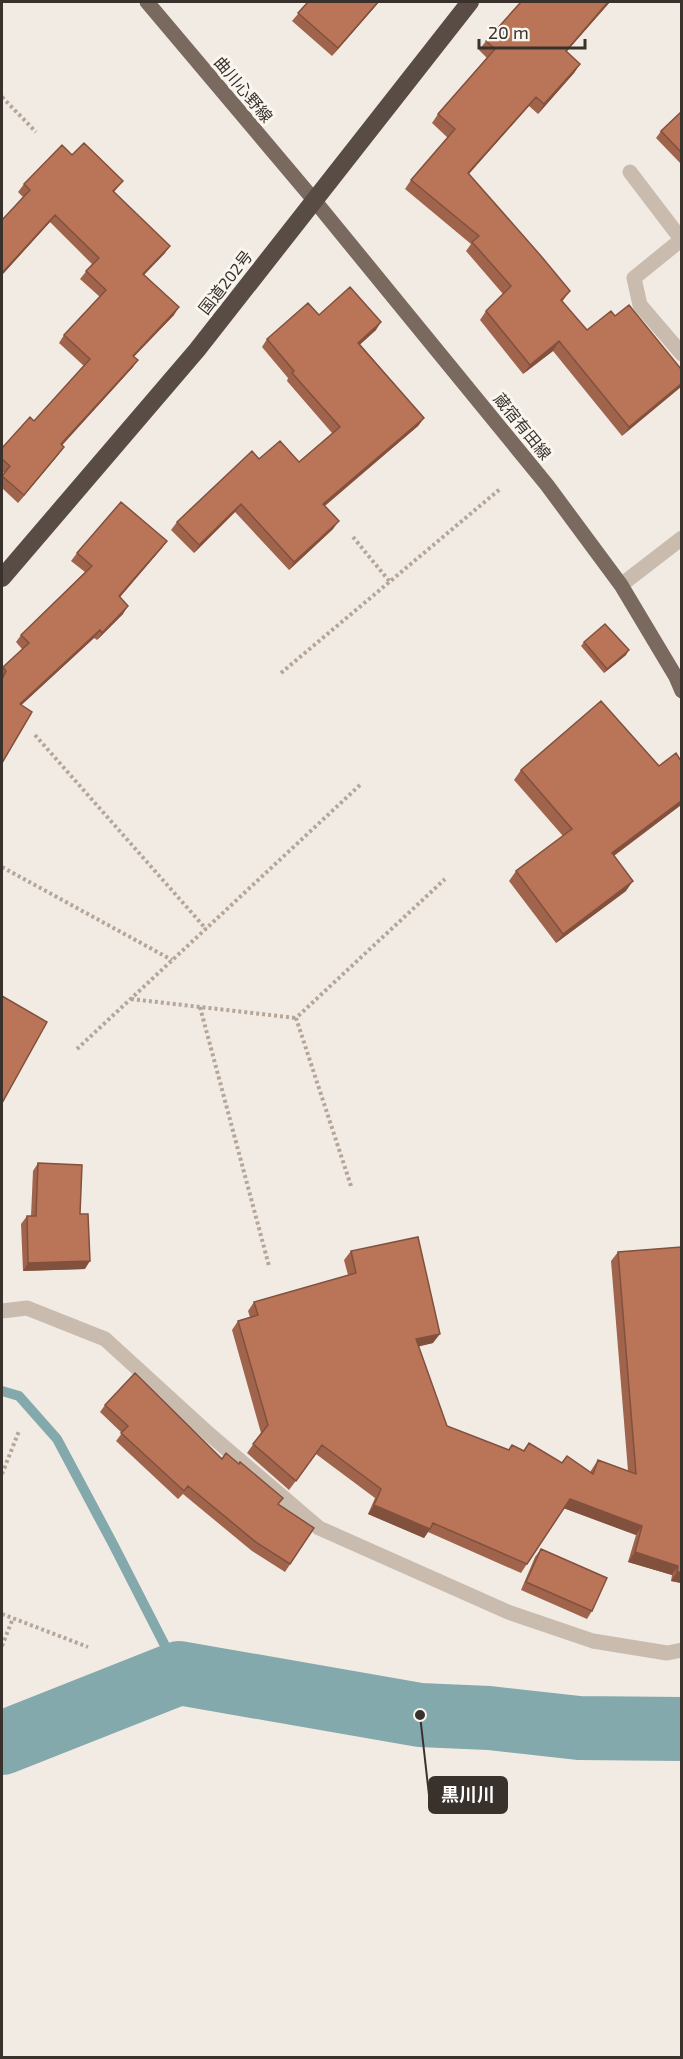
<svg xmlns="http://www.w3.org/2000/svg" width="683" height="2059" font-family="'Exo 2','Noto Sans JP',sans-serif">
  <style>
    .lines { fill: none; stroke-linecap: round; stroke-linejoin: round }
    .stream { stroke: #84a9ac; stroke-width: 10 }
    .river { stroke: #84a9ac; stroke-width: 64 }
    .path { stroke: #b5a69a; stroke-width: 4; stroke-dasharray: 3 3; stroke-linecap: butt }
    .minor { stroke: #c9bcaf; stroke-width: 15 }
    .major { stroke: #79695f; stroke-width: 15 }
    .highway { stroke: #594c45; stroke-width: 18 }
    .wall { fill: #a0644c }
    .shaded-wall { fill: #82513e }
    .building { fill: #ba7458; stroke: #82513e; stroke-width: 1.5 }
    .labels { text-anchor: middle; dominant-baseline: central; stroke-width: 6; stroke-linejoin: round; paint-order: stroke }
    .street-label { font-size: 16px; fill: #39312c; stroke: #f9f5ef }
    .leader { fill: none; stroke: #39312c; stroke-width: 2 }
    .callout-dot { fill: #39312c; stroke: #f9f5ef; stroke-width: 2 }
    .callout { fill: #39312c; stroke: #39312c; stroke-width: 2 }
    .callout-label { font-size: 18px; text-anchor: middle; font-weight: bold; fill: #fff }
  </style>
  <rect width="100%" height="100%" fill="#f2ebe3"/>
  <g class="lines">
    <!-- stream -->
    <path class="stream" d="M2,1391L19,1396L57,1439L113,1544L179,1673"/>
    <!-- river -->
    <path class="river" d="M2,1743L179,1673L420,1715L489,1718L579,1728L682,1729"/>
    <!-- path -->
    <path class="path" d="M2,97L36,132
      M353,537L390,582
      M281,673L500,489
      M35,735L206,929
      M2,867L172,960
      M131,999L296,1018
      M200,1007L269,1266
      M77,1049L360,785
      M351,1186L296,1018L445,879
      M2,1474L19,1431
      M2,1614L88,1647
      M2,1646L13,1618"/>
    <!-- minor -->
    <path class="minor" d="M630,172L681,239
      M682,239L634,278L640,305L682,354
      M621,585L682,538
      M2,1311L27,1308L105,1339L209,1434L319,1528L508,1612L593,1641L667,1653L682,1650"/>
    <!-- major -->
    <path class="major" d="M147,2L314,200L547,485L621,585L676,677L682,691"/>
    <!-- highway -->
    <path class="highway" d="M2,578L197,350L470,2"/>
  </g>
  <!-- wall -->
  <path class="wall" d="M308,2H379L332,56L292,21Z
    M521,2H610L566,52L580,64L574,73L538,114L529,106L468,174L570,291L562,302L587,330L615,316L681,369L622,436L553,351L523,374L480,320L486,311L503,294L466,251L471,244L405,189L411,180L448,138L432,123L438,114L487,58L479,50L486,41Z
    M681,112V164L656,138L661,131Z
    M72,155L123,181L114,192L165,253L144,275L174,315L134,356L133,367L62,445L58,455L18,503L2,488V476L4,473L2,471V448L34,421L84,366L59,343L64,335L100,297L80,279L92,264L50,222L2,275V220L23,197L18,192L24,184Z
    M319,315L376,330L360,344L424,418L418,426L325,506L333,529L289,570L235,512L194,553L171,530L177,522L259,459L299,462L332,433L287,381L288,378L262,347L267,339Z
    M167,541L161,549L120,597L123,614L97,640L94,638L21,705L2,763V668L22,649L16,642L21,635L85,572L71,561L77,553Z
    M584,642L626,655L604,673L581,646Z
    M659,766L681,805L614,856L626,891L556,943L509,881L516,871L563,836L514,780L521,770Z
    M38,1163L80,1214L85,1269L23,1271L21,1224L27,1216H31L33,1171Z
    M681,1247V1583L671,1581L672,1575L628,1562L636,1535L564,1508L521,1573L428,1532L424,1538L368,1514L375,1498L316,1454L289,1490L247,1453L261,1433L232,1330L238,1321L250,1317L248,1311L254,1302L348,1275L344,1260L351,1251L433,1343L418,1346L447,1426L508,1450L512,1445L523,1451L529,1443L562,1463L590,1472L598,1460L628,1471L611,1261L618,1252Z
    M105,1405L222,1459L278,1504L314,1528L285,1572L252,1551L183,1494L178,1499L116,1441L122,1433L100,1412Z
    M541,1549L592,1611L587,1619L521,1590L535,1557Z"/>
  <!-- shaded-wall -->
  <path class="shaded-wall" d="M378,2H379L332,56L338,48Z
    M608,2H610L559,60L566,51Z
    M580,64L574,73L538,114L544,104Z
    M536,97L529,106L461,183L468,173Z
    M55,215L50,222L2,275V273Z
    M170,246L165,253L138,281L143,274Z
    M179,307L174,315L128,363L133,356Z
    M381,322L376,330L353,351L358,343Z
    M559,341L553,351L523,374L530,365Z
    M138,360L133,367L56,452L61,444Z
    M681,384V387L622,436L629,427Z
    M424,418L418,426L317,512L323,504Z
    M64,447L58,455L18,503L24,495Z
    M241,504L235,512L194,553L199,545Z
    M339,521L333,529L289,570L294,562Z
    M167,541L161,549L114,604L119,596Z
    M128,606L123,614L97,640L102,633Z
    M100,630L94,638L14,712L20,704Z
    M629,650L626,655L604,673L607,669Z
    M681,801V805L605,862L612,853Z
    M633,881L626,891L556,943L563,934Z
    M90,1261L85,1269L23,1271L28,1263Z
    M440,1334L433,1343L409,1349L416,1339Z
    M570,1499L642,1526L636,1535L563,1508Z
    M374,1505L430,1529L424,1538L368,1514Z
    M635,1552L678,1566L672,1575L628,1562Z
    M677,1572H681V1583L671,1581Z"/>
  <!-- building -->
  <path class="building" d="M308,2H378L338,48L298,13Z
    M521,2H608L566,51L580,64L544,104L536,97L468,173L541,256L570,291L561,300L587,330L611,311L615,316L629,305L681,369V384L629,427L559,341L530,365L486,311L511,286L472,242L479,236L411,180L455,129L438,114L495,49L486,41Z
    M681,112V152L661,131Z
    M84,143L123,181L113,191L170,246L143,274L179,307L133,356L138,360L61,444L64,447L24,495L2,476L10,466L2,459V448L30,417L34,421L90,359L64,335L106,290L86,271L99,258L55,215L2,273V220L30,190L24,184L62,145L72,155Z
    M350,287L381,322L358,343L424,418L323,504L339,521L294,562L241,504L199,545L177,522L252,451L259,459L280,441L299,462L340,427L292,373L294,371L267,339L308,303L319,315Z
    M121,502L167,541L119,596L128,606L102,633L100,630L20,704L32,712L2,763V679L6,671L3,667L29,643L21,635L92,566L77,553Z
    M605,624L629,650L607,669L584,642Z
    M601,701L659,766L676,753L681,761V801L612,853L633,881L563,934L516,871L572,829L521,770Z
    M2,996L47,1022L2,1103Z
    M38,1163L82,1165L80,1214H88L90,1261L28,1263L27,1216H36Z
    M418,1237L440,1334L416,1339L447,1426L509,1450L512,1445L524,1451L529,1443L562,1463L567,1456L593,1474L598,1460L636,1474L618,1252L681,1247V1572H677L678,1566L635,1552L642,1526L570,1499L527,1564L433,1523L430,1529L374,1505L381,1489L322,1445L296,1481L253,1444L268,1425L238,1321L258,1315L254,1302L356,1273L351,1251Z
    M135,1373L222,1459L226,1453L239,1464L240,1462L283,1498L278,1504L314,1528L290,1564L257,1543L188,1486L184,1491L121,1433L128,1426L105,1405Z
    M541,1549L607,1578L592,1611L526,1582Z"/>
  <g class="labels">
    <!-- street labels -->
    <g class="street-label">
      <text transform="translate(244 89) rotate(50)">曲川心野線</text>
      <text transform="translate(225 282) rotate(-52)">国道202号</text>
      <text transform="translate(523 426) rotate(51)">蔵宿有田線</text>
    </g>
  </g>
  <!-- callouts -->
  <path class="leader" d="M420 1715L429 1795"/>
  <circle class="callout-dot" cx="420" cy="1715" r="6"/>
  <rect class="callout" x="429" y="1777" width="78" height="36" rx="6"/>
  <g class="callout-label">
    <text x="468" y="1801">黒川川</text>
  </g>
  <!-- border -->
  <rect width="683" height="2059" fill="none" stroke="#39312c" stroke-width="6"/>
  <!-- scale -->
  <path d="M479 39v9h106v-9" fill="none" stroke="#39312c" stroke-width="3"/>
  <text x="488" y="39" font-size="18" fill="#39312c" stroke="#f9f5ef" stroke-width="4.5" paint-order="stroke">20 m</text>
</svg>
